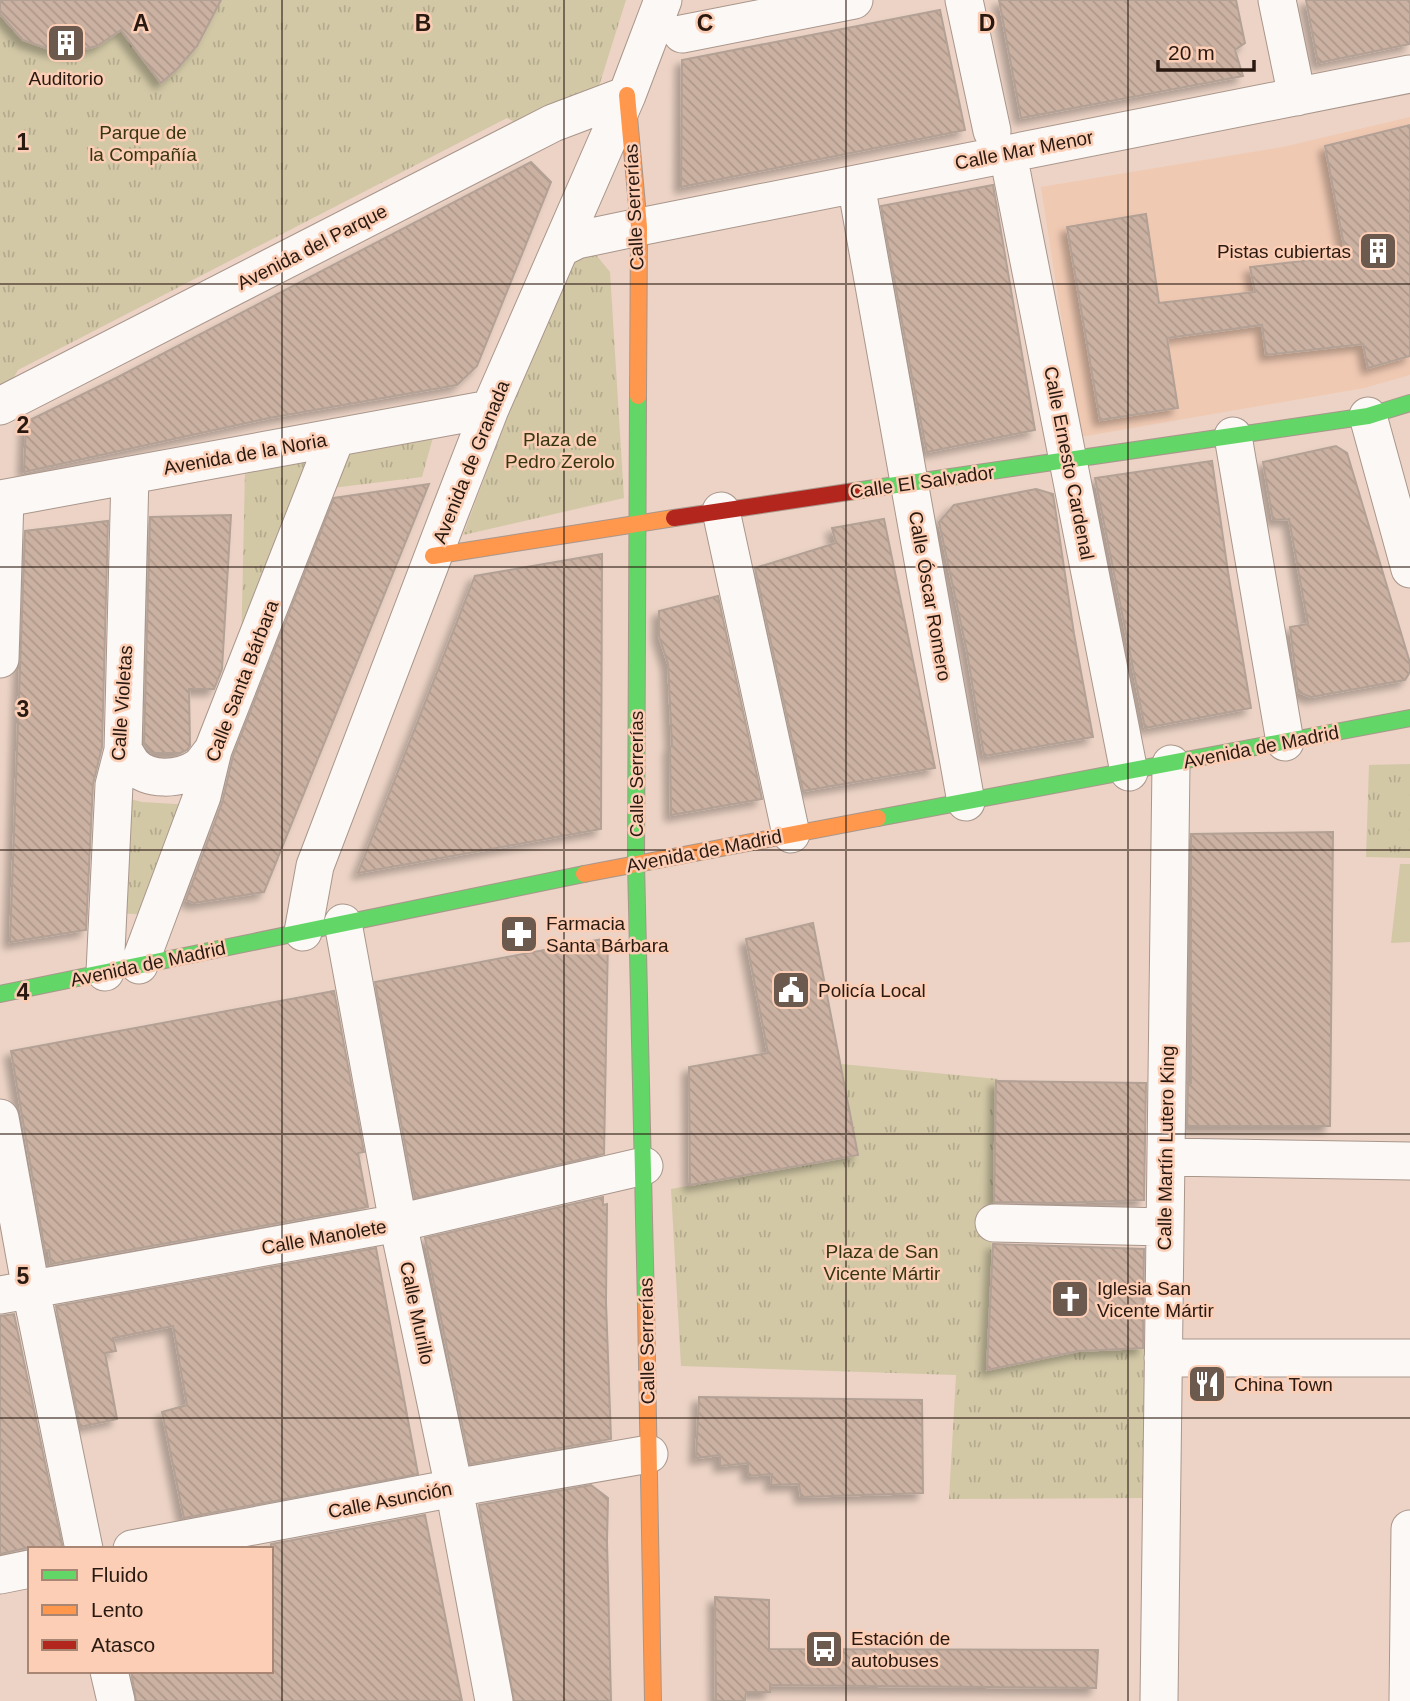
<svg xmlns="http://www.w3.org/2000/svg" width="1410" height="1701" font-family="Arial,sans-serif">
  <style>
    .built { fill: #f0c9b2 }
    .grass { fill: url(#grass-tufts) }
    .pitch { fill: #d2c8a6 }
    .building { fill: url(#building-back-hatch); stroke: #b4a196; stroke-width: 2; filter: url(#shadow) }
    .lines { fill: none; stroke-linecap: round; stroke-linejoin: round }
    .street-casing { stroke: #a9968b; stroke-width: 39 }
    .fast-casing { stroke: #a9968b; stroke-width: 18 }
    .slow-casing { stroke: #a9968b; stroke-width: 18 }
    .jam-casing { stroke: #a9968b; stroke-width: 18 }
    .street { stroke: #fcf8f6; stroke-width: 37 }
    .fast { stroke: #63d668; stroke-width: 16 }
    .slow { stroke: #ff974d; stroke-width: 16 }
    .jam { stroke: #b3261e; stroke-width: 16 }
    .grid { fill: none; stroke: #291910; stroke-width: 2; stroke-opacity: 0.55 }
    .labels { text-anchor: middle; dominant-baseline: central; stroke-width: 5; stroke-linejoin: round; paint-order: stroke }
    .poi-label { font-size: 19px; fill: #291910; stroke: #fcceb5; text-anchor: start }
    .park-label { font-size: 19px; fill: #363711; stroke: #fcceb5 }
    .street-label { font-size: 19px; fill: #291910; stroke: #fcceb5 }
    .grid-label { font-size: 23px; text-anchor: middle; font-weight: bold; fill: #291910; stroke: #fcceb5; stroke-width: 5; stroke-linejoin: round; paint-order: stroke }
  </style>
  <defs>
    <pattern id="grass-tufts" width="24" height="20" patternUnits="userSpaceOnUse" patternTransform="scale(1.75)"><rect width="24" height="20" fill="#d2c8a6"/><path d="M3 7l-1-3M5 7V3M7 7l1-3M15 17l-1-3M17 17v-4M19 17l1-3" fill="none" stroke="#b4ab8e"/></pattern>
    <pattern id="building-back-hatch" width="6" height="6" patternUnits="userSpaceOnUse" patternTransform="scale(1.75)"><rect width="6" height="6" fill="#cbb1a2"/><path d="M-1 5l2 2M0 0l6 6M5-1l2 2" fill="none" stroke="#ae988a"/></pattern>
    <filter id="shadow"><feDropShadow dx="-6" dy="6" stdDeviation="3.5" flood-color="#0004"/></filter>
  </defs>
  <rect width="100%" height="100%" fill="#ecd3c5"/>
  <!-- built -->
  <path class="built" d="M1410,117V375L1364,388L1080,437L1041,187L1283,147Z"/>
  <!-- grass -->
  <path class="grass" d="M0,0H626L599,86L518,124L507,118L18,370L12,381L0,387Z
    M582,253L597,256L610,272L624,498L463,535L565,262Z
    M435,430L422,477L332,488L352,442Z
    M315,458L241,652L245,472Z
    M1410,764V858L1366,857L1369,765Z
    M122,797L142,802L193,805L152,915L114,913Z
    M841,1064L998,1079L987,1369L1078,1351L1147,1348L1142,1498L949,1499L956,1375L681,1366L671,1189L858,1155Z"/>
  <!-- pitch -->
  <path class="pitch" d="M1400,864H1410V942L1391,943Z"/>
  <!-- building -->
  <path class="building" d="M0,0H221L197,46L178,68L161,83L121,30L97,46L68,53L46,48L23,40L0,14Z
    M999,0H1236L1245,43L1235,50L1243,76L1021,118Z
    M1306,0H1410V44L1318,63Z
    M940,10L965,130L681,187L682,60Z
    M1410,125V356L1368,368L1363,344L1266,355L1262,325L1167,338L1178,408L1100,420L1067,227L1146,214L1159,303L1255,292L1250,267L1346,256L1325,146Z
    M531,162L551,182L477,366L457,385L269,418L24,472L26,422L118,377Z
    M993,185L1035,430L927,452L914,388L881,206Z
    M1336,446L1347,453L1410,663V672L1405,680L1311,697L1298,692L1290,627L1308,624L1289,519L1273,520L1263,462Z
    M1212,461L1228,572L1251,708L1145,728L1095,478Z
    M429,484L264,892L194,903L186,900L222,803L233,756L334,498Z
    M1036,489L1053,494L1074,634L1093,737L984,756L967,652L939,522L954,505Z
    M231,515L222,669L214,689H189L190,746L187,750L180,753H152L144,744L150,517Z
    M884,519L935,768L803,791L755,568L836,543L832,528Z
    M108,521L102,747L93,784L86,930L10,942L25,531Z
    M602,554L601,829L358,873L475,576Z
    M718,596L762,799L671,815L670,747L672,746L668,664L659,636V611Z
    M1333,832L1330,1126H1187L1188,1083H1191V834Z
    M813,923L858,1155L690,1185L689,1067L768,1053L746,939Z
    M608,938L604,1154L415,1198L375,982Z
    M334,991L364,1152L358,1153L368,1207L51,1264L49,1250L45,1251L11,1051Z
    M996,1081L1146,1083L1144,1200L1057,1203L994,1202Z
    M603,1197V1205L607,1204L606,1302L611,1439L470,1464L425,1238Z
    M993,1244L1144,1249L1143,1348L1078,1351L987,1370Z
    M376,1248L418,1474L184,1518L162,1412L187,1405L173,1326L113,1338L116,1351L105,1353L117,1419L80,1427L56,1306Z
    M14,1314L63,1549L26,1548L0,1554V1316Z
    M699,1397L922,1400L923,1493L801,1497L799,1484L771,1485L772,1474L748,1476V1463L720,1466V1455L696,1458Z
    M591,1485L608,1498L607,1541L611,1701H514L479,1505Z
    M425,1515L462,1701H136L131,1671H271V1544Z
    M715,1597L769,1600V1649L1098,1650L1096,1688L770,1685V1692H746L745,1701H716Z"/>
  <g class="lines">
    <defs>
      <path id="street" d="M964,0L992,131
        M1277,0L1297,97
        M682,34L854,0
        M1008,154L1129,772
        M856,184L966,802
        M561,248L577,240L639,227L1410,74
        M0,406L553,123L627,95
        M1368,416L1410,569
        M1233,436L1285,742
        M0,499L490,409
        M721,511L791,834
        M0,659L5,498
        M123,750C126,754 129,760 132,764C148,782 180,780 199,767C204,763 208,756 213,750
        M343,923L398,1223L454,1488L494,1701
        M303,932L315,866L450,512L490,409L627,95L663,0
        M139,965L202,796L213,750L336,437
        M105,972L114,785L123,750L130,475
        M0,1118L31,1290L84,1549
        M1166,1157L1410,1161
        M994,1223L1165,1227
        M0,1295L398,1223L644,1166
        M1163,1358H1410
        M132,1549L454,1488L649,1454
        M0,1575L30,1569
        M109,1671L116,1701
        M1159,1701L1171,764
        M1408,1701L1410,1529"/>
      <path id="fast" d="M638,396L636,863L646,1306
        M855,491L1368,416L1410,403
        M878,818L1410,718
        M0,994L584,874"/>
      <path id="slow" d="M627,95L639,227L638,396
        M433,556L674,518
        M584,874L878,818
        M646,1306L653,1701"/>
      <path id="jam" d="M674,518L855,491"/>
    </defs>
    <!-- street casing -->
    <use href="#street" class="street-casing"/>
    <!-- fast casing -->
    <use href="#fast" class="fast-casing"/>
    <!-- slow casing -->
    <use href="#slow" class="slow-casing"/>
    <!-- jam casing -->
    <use href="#jam" class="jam-casing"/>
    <!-- street -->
    <use href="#street" class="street"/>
    <!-- fast -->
    <use href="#fast" class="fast"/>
    <!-- slow -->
    <use href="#slow" class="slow"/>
    <!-- jam -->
    <use href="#jam" class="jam"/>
  </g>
  <!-- grid -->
  <path class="grid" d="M282,0V1701M564,0V1701M846,0V1701M1128,0V1701M0,284H1410M0,567H1410M0,850H1410M0,1134H1410M0,1418H1410"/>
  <!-- icons -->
  <defs>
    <symbol id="building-square" viewBox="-11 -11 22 22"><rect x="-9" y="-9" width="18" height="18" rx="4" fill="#6d5a4f" stroke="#fcceb5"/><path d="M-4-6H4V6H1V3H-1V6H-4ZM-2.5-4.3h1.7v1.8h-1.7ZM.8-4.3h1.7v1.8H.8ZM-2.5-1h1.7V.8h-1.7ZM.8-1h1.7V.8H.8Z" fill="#fff"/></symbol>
    <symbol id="pharmacy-square" viewBox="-11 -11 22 22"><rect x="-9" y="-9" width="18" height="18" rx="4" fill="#6d5a4f" stroke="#fcceb5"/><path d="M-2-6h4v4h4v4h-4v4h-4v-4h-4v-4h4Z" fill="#fff"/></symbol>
    <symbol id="civic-square" viewBox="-11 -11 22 22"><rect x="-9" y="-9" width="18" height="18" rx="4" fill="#6d5a4f" stroke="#fcceb5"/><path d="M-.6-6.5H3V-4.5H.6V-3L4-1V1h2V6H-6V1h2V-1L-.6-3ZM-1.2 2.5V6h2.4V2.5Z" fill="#fff"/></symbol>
    <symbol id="church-square" viewBox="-11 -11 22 22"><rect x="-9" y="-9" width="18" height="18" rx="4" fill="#6d5a4f" stroke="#fcceb5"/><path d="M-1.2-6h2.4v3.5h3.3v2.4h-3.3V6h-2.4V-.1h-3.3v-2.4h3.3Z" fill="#fff"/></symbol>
    <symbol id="restaurant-square" viewBox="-11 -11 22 22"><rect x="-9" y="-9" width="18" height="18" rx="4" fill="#6d5a4f" stroke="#fcceb5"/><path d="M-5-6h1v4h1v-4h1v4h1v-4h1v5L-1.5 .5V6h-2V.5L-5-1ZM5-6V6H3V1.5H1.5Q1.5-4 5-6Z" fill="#fff"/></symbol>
    <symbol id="bus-square" viewBox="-11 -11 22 22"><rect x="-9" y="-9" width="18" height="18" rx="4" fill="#6d5a4f" stroke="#fcceb5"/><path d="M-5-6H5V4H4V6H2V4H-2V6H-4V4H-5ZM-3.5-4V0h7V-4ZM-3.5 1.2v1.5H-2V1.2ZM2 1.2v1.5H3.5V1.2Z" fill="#fff"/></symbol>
  </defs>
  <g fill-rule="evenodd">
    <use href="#building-square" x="44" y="21" width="44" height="44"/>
    <use href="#building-square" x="1356" y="229" width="44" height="44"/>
    <use href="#pharmacy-square" x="497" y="912" width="44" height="44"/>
    <use href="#civic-square" x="769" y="968" width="44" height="44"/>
    <use href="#church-square" x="1048" y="1277" width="44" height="44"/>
    <use href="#restaurant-square" x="1185" y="1362" width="44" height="44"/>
    <use href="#bus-square" x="802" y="1627" width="44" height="44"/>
  </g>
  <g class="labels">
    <!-- poi labels -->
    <g class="poi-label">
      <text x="66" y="78" text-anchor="middle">Auditorio</text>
      <text x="1351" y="251" text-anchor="end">Pistas cubiertas</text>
      <text x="546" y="923">Farmacia<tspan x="546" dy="22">Santa Bárbara</tspan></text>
      <text x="818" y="990">Policía Local</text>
      <text x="1097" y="1288">Iglesia San<tspan x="1097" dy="22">Vicente Mártir</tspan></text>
      <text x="1234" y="1384">China Town</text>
      <text x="851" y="1638">Estación de<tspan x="851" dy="22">autobuses</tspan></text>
    </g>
    <!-- park labels -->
    <g class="park-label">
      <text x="143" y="132">Parque de<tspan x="143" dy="22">la Compañía</tspan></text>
      <text x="560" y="439">Plaza de<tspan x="560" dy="22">Pedro Zerolo</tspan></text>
      <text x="882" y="1251">Plaza de San<tspan x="882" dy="22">Vicente Mártir</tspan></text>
    </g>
    <!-- street labels -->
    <g class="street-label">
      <text transform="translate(1024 150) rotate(-11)">Calle Mar Menor</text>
      <text transform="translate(634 207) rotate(-93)">Calle Serrerías</text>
      <text transform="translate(312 247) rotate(-27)">Avenida del Parque</text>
      <text transform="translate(245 454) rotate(-10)">Avenida de la Noria</text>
      <text transform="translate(471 462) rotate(-68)">Avenida de Granada</text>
      <text transform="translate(1069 463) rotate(79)">Calle Ernesto Cardenal</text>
      <text transform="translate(922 482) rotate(-8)">Calle El Salvador</text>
      <text transform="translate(930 596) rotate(80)">Calle Óscar Romero</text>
      <text transform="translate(242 681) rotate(-69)">Calle Santa Bárbara</text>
      <text transform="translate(122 703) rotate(-86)">Calle Violetas</text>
      <text transform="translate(1261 747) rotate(-11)">Avenida de Madrid</text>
      <text transform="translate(636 774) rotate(-90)">Calle Serrerías</text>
      <text transform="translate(704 851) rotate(-11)">Avenida de Madrid</text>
      <text transform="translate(148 964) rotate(-12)">Avenida de Madrid</text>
      <text transform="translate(1166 1148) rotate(-89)">Calle Martín Lutero King</text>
      <text transform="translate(324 1237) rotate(-10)">Calle Manolete</text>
      <text transform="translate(417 1313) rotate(78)">Calle Murillo</text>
      <text transform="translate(647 1341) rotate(-91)">Calle Serrerías</text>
      <text transform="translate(390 1500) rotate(-11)">Calle Asunción</text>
    </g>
  </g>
  <g class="grid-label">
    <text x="141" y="31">A</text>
    <text x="423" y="31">B</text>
    <text x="705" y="31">C</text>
    <text x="987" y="31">D</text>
    <text x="23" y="150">1</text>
    <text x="23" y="433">2</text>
    <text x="23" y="717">3</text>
    <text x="23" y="1000">4</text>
    <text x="23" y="1284">5</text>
  </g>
  <!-- legend -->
  <rect x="28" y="1547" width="245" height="126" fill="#fcceb5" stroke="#a88673" stroke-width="2"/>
  <rect x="42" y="1570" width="35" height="10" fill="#63d668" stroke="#a88673" stroke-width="2"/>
  <text x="91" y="1582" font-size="21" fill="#291910">Fluido</text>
  <rect x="42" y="1605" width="35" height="10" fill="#ff974d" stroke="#a88673" stroke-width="2"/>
  <text x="91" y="1617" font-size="21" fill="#291910">Lento</text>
  <rect x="42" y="1640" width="35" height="10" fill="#b3261e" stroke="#a88673" stroke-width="2"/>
  <text x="91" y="1652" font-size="21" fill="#291910">Atasco</text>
  <!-- scale -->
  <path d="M1158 60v10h96v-10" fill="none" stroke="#291910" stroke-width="3.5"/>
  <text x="1168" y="60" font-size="21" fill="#291910" stroke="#fcceb5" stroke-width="5" paint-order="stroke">20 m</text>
</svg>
